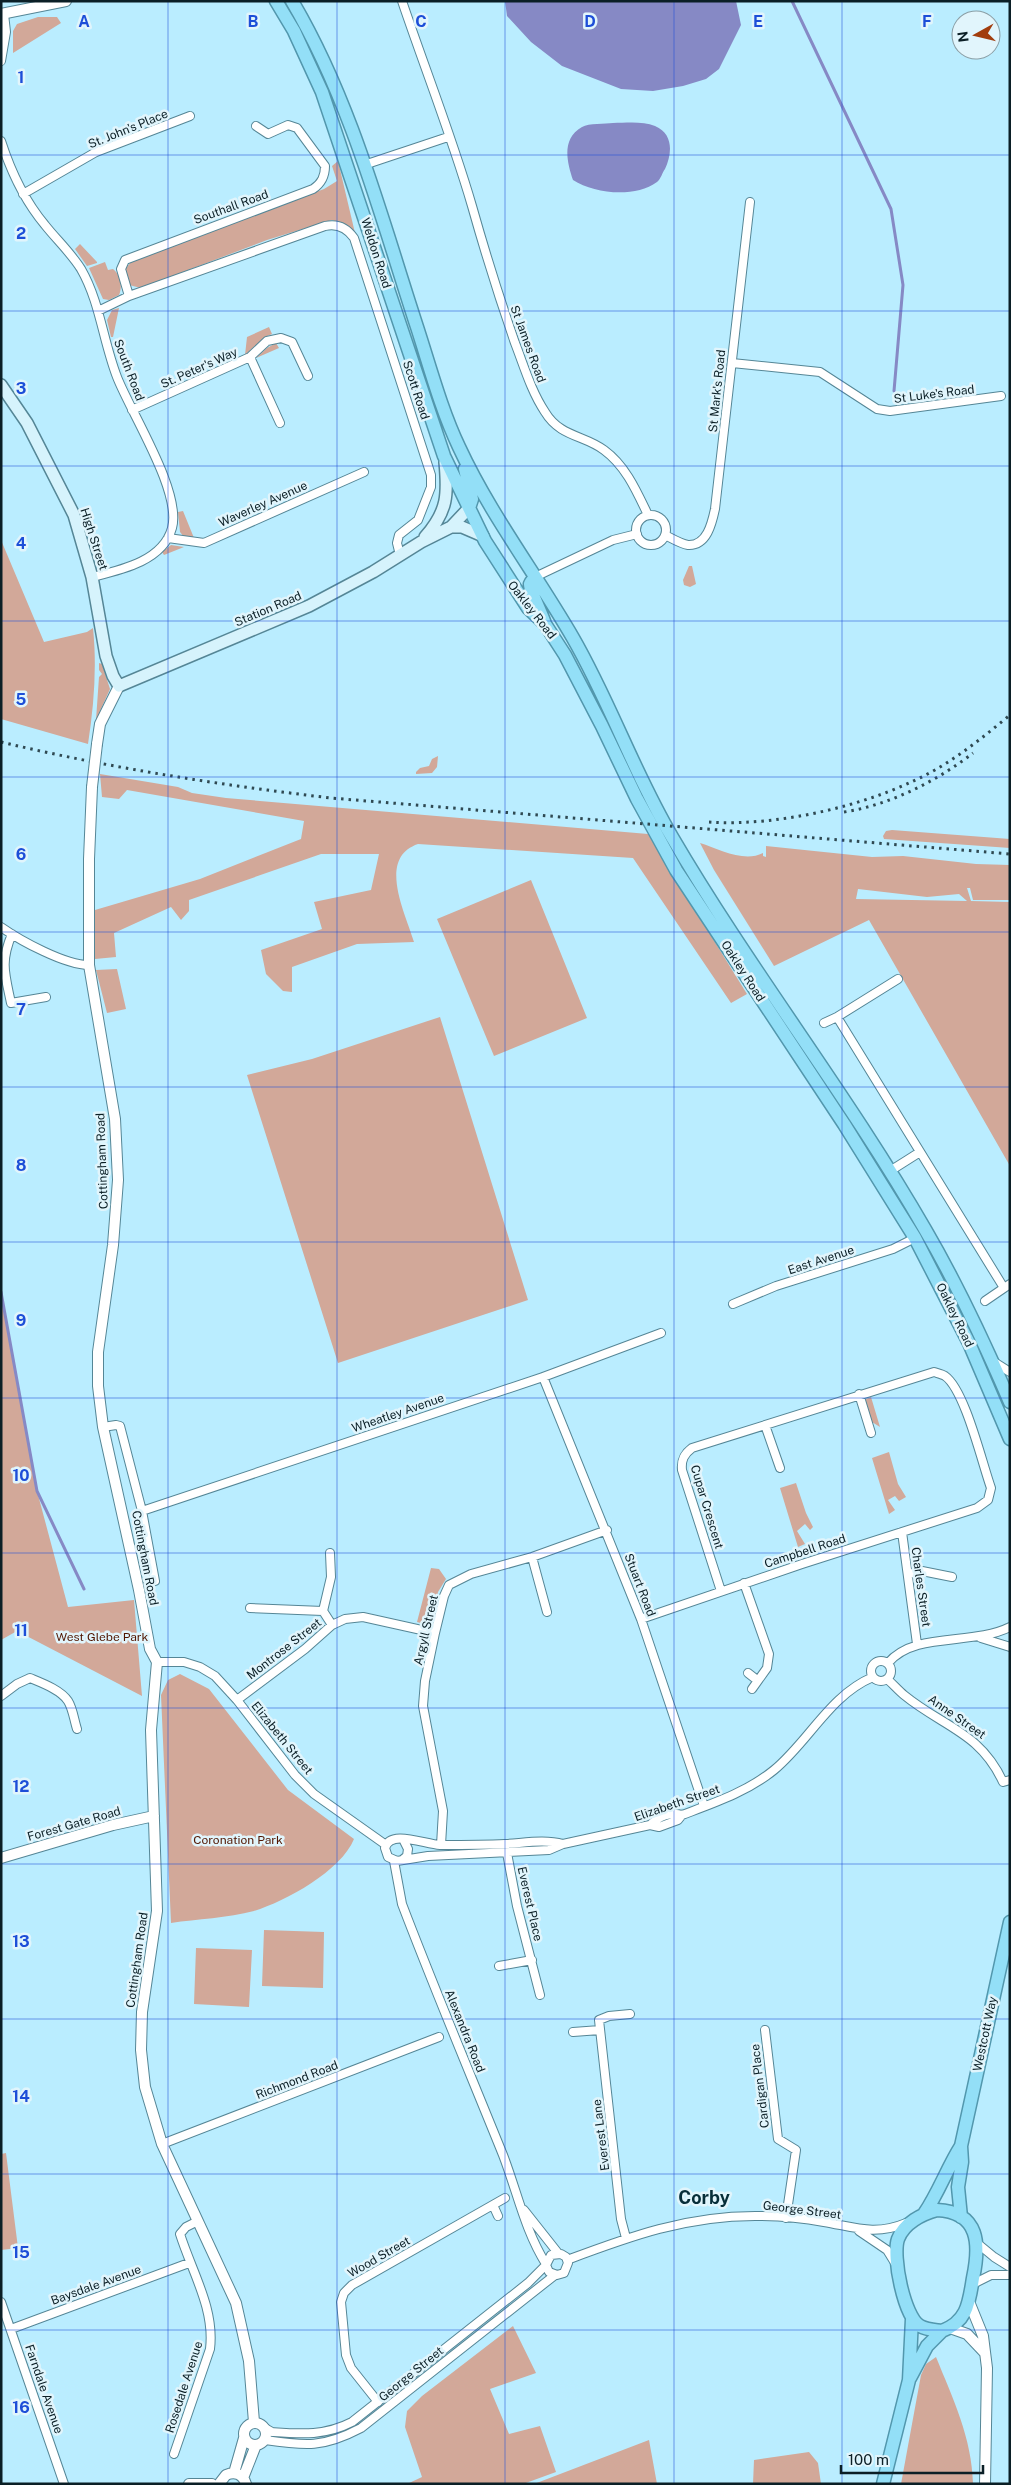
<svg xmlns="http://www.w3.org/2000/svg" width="1011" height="2485" font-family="'Public Sans',sans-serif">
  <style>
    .green { fill: #d2a899; fill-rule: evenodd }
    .water { fill: #8689c5 }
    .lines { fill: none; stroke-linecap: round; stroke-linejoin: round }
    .stream { stroke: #8689c5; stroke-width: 3 }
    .minor-casing { stroke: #558696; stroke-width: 10 }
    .tertiary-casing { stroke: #558696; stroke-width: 12 }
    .secondary-casing { stroke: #558696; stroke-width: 14 }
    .trunk-casing { stroke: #5297ad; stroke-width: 15 }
    .minor { stroke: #fff; stroke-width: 8 }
    .tertiary { stroke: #fff; stroke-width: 10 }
    .secondary { stroke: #d6f3fc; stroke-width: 11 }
    .trunk { stroke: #93dff7; stroke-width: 12 }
    .rail { stroke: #2f4952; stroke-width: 3; stroke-dasharray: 2.5 5; stroke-linecap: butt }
    .tertiary-bridge-casing { stroke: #558696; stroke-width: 12; stroke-linecap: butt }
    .tertiary-bridge { stroke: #fff; stroke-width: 10 }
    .grid { fill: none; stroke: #1d4ed8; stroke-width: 1; stroke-opacity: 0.55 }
    .labels { text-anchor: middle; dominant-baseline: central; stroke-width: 5; stroke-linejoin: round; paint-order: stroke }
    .street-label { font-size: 12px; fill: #0b1f26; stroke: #e1f5fc }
    .park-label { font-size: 12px; fill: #511600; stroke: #e1f5fc }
    .district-label { font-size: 18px; font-weight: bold; fill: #072e39; stroke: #e1f5fc }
    .grid-label { font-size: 16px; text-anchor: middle; font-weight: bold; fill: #1d4ed8; stroke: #e1f5fc; stroke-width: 5; stroke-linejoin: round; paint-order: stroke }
  </style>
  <rect width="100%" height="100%" fill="#baedff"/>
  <!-- green -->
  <path class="green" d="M38,17H57L61,23L13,53V31L17,24Z
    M338,161L355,233L347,225L332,220L267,240L141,288L129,285L125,269L132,261L324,189L337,181L332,166Z
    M80,244L97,262V263L87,266L75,249Z
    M105,262L108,270L113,269C120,274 123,286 119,295L109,300L103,299L89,268Z
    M119,308L113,337H111L107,320L112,310Z
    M269,327L272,334L265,337L245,355L247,337Z
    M276,343L279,348L256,358L267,348Z
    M183,511L194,538L184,537L180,532L178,512Z
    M1,540L44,642L87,632L93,628C97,667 94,705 88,744L1,719Z
    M171,545L184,547L164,555L162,552Z
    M689,566H692L696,584L690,587L684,585L683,580Z
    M99,663L102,664L110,689L96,720L99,677L102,674L99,670Z
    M438,756L437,767L432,773L416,774V772L420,768L429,766L432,759Z
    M100,774L178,787L192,793L226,798L648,834L747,994L731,1003L633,858L418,844C377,858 405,912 414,942L357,944L292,967V992L283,991L266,974L261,950L322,929L314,902L371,890L379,854H321L189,900V911L181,920L171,907L114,933L116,957L95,959L92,934L95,910L200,879L301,839L304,821L127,790L119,799L102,797Z
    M892,830L1010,839V848L884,839L883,836L886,831Z
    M700,843C719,849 744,863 763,853V856L766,857V846L872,857L903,856L976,864L1010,865V900H973L970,888H967L971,901L1010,902V1166L869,920L774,966L714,870ZM858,889L927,897L959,894L967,901L856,899Z
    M531,880L587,1018L494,1056L437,919Z
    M117,969L126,1009L107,1013L96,970Z
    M440,1017L528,1300L338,1363L247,1075L312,1059Z
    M1,1292L37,1491L68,1607L134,1600L142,1696L17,1631L1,1640Z
    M871,1397L880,1427L872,1422L866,1403V1399Z
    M889,1452L898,1484L906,1497L899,1501L895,1496L888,1500L895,1510L889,1514L872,1458Z
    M796,1483L806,1513L813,1527L810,1530L805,1524L797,1531L805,1544L798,1547L780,1488Z
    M431,1568L439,1569L446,1579L438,1592L431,1620L424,1624L417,1622Z
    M180,1674L209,1689L288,1790L354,1839C341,1871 286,1901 254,1911C228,1918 197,1919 171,1923L161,1695L168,1680Z
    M264,1930L324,1932L323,1988L262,1986Z
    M196,1948L252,1950L249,2007L194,2004Z
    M6,2153L18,2248L1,2250V2154Z
    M513,2326L536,2373L490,2389L509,2434L540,2426L556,2472L523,2484H407L422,2477L405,2427L407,2411L422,2396Z
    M936,2357C953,2399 972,2438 973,2484H901L921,2375L926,2364Z
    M649,2440L657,2484H534Z
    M809,2452L818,2463L821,2484H753L754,2460Z"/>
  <!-- water -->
  <path class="water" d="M505,1H736L741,25L719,69L706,79L683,86L653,91L621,89L562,66L531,42L507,16Z
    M613,123C626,123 643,121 655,126C674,134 672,154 665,169C662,173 661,179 657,182C635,198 595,194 573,180C567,162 561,139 582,127C589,123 605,124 613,123Z"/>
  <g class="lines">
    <!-- stream -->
    <path class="stream" d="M792,1L891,209L903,285L894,391
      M1,1292L37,1491L84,1589"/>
    <defs>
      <path id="minor" d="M402,1C425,69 452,137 472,206C485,252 499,297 515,343C524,366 531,391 545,412C560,437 584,435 604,450C626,466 637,492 648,515
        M1,61L6,32L4,14
        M1,141C11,172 24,200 45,225C56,239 71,253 81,269C100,302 103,341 117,377C131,413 182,492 172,528C163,561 121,570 92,577
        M364,165L448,137
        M23,194L96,152L190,116
        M129,296L121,269L125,260L313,189C322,183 325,176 325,166L297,128L288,125L268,134L256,126
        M98,311L129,296L325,226C338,223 347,228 354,238L431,475V487L418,520L399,535L397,543L400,555
        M250,357L280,423
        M732,363L820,372L877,409L890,411L1001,396
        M132,410L250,357L267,341L281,338L292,342L308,376
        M636 530a15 15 0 1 1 30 0a15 15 0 1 1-30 0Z
        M665,535C671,538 681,544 688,545C707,546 712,523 715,509L750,202
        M168,538L204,543L364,472
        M535,577L613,540L637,534
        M1,927C21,941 65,965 89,965
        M12,934C0,962 5,974 11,1003L46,997
        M898,979L837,1017L1004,1288L1010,1284
        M824,1023L837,1017
        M890,1171L920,1152
        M985,1301L1004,1288
        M733,1304L776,1286L893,1249L915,1238
        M994,1362L1010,1372
        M543,1377L641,1619L704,1806
        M859,1394L871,1433
        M765,1425L780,1468
        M103,1427L116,1425L120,1426L142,1511L155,1581L148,1583
        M142,1511L543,1377L661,1333
        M902,1532L917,1644
        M532,1557L547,1612
        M909,1574L922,1571L952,1577
        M744,1583L769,1654L767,1668L752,1689
        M250,1608L323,1611L332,1625
        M323,1611L331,1577L330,1553
        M641,1619L802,1564L977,1508L988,1500L991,1488C982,1463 965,1390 945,1376C942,1374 937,1373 934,1372L692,1448C684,1454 681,1460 682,1470L721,1591
        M981,1638L1010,1647
        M871 1671a10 10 0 1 1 20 0a10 10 0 1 1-20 0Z
        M157,1662H184L200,1667L215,1676L237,1700L295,1775L314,1794L386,1845
        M888,1663C915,1631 972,1646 1010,1627
        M748,1673L757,1680
        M887,1679C893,1684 898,1690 904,1695C943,1727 980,1732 1003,1782L1010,1780
        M1,1696L17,1684L30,1678C42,1683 61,1690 68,1701C73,1709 74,1720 77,1729
        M237,1700L305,1649L332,1625L345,1619L363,1617L435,1633
        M650,1825L659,1827L678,1820L682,1815
        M563,1844C545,1839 524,1843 505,1844C484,1845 462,1845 440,1845C424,1844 390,1829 385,1848L388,1857L397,1861L428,1856L549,1850L563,1844L650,1825C658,1817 671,1811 682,1815C714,1803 747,1792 774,1770C809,1741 830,1695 873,1677
        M441,1845L443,1811L423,1706L425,1681L435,1633L444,1596L449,1585L471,1574L532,1557L607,1530
        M507,1853L517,1906L540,1995
        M402,1860L407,1856L408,1849L403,1839
        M394,1861L402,1904C434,1988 469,2071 503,2155C517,2191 525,2231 546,2264
        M499,1966L532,1960
        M765,2030L778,2139L796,2150L786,2218
        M573,2032L600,2030
        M162,2144L439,2037
        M493,2205L498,2216
        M524,2210L558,2253
        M859,2231L887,2250L895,2263
        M626,2238L621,2219L599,2020L609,2016L630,2014
        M977,2243L994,2257L1010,2267
        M567,2260C631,2236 686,2216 755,2216C778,2216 802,2218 824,2222C854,2227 875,2236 906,2223
        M973,2284L991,2275H1010
        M1,2302L64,2484
        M11,2329L189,2263
        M378,2402L351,2368L346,2355L341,2302L344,2293L352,2285L505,2198
        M265,2428L272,2432C301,2434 325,2436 352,2422L528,2283L546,2265L551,2255L561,2254L566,2257L568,2263L564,2273L557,2275L549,2272L546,2265
        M265,2440C306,2446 323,2448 361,2428L555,2275
        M174,2454L210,2349C215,2309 192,2272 180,2234L186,2227L198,2221"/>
      <path id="tertiary" d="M1,14L66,1
        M97,744L100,724L119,686
        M92,787L89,859V965L115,1119L118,1180L113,1245L98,1352V1386L103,1427L139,1590L150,1649L157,1662L151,1730L157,1911L142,2012L141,2050L145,2087L162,2144L236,2303L249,2361L254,2422
        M1,1858L113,1825L154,1816
        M970,2304L983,2336L987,2368L985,2484
        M950,2328L967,2334L985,2353
        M244 2434a11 11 0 1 1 22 0a11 11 0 1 1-22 0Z
        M234,2473L244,2438
        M243,2478L256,2445
        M189,2484H212
        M219,2484L226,2475C235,2471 243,2474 246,2484"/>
      <path id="secondary" d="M1,385L27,423L74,515L92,577L106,656L113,676L119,686L309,606L373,572L421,542L451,527L469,508
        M451,527H462L483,536
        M425,537C448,511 448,494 445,462"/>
      <path id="trunk" d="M276,1L294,31L322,92L444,456L485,541L528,608L545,624L565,655L602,726L637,799L676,870L844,1124L915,1238L969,1343L1010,1439
        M292,1C351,101 381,217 417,327C430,367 441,409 459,447C490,514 536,574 573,638C610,702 634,773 672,837C751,972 848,1095 926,1231C958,1286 985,1344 1010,1402
        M465,469L472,499L469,508
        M535,577C534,579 531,581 530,584C529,589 543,616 545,624
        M937,2210C980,2212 980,2245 973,2278C969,2302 968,2321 942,2331C935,2330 927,2330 920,2326C904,2317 892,2256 898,2239C904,2223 922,2214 937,2210Z
        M924,2214C939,2192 947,2168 961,2146
        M961,2217L958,2187L962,2162L961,2146L1010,1922
        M910,2378L927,2346L942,2331
        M883,2484L909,2380L912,2319"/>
    </defs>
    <!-- minor casing -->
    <use href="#minor" class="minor-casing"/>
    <!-- tertiary casing -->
    <use href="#tertiary" class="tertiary-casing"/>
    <!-- secondary casing -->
    <use href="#secondary" class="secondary-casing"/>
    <!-- trunk casing -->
    <use href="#trunk" class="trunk-casing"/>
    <!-- minor -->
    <use href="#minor" class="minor"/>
    <!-- tertiary -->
    <use href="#tertiary" class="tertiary"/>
    <!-- secondary -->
    <use href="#secondary" class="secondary"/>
    <!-- trunk -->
    <use href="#trunk" class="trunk"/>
    <!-- rail -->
    <path class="rail" d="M1,742C110,768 220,785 331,798L1010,854
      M844,812C890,805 937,781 973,753
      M709,822C780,827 878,804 940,767C965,752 987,734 1010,715"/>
    <defs>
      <path id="tertiary-bridge" d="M92,787L97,744"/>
    </defs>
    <!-- tertiary-bridge casing -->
    <use href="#tertiary-bridge" class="tertiary-bridge-casing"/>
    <!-- tertiary-bridge -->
    <use href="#tertiary-bridge" class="tertiary-bridge"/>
  </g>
  <!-- grid -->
  <path class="grid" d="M168,1V2484M337,1V2484M505,1V2484M674,1V2484M842,1V2484M1,155H1010M1,311H1010M1,466H1010M1,621H1010M1,777H1010M1,932H1010M1,1087H1010M1,1242H1010M1,1398H1010M1,1553H1010M1,1708H1010M1,1864H1010M1,2019H1010M1,2174H1010M1,2330H1010"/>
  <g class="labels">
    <!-- street labels -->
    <g class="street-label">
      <text transform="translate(128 129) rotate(-22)">St. John's Place</text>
      <text transform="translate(231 207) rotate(-20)">Southall Road</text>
      <text transform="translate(376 253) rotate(72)">Weldon Road</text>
      <text transform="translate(528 344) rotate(70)">St James Road</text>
      <text transform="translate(199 368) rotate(-24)">St. Peter's Way</text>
      <text transform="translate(129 370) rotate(69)">South Road</text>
      <text transform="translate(416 390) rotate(72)">Scott Road</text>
      <text transform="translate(717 391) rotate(-84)">St Mark's Road</text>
      <text transform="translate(934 394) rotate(-7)">St Luke's Road</text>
      <text transform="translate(263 504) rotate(-24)">Waverley Avenue</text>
      <text transform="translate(94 539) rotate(72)">High Street</text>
      <text transform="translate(268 609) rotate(-23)">Station Road</text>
      <text transform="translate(532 610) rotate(52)">Oakley Road</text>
      <text transform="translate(743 971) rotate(57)">Oakley Road</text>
      <text transform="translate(102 1161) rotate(-92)">Cottingham Road</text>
      <text transform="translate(821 1260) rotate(-18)">East Avenue</text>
      <text transform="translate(955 1315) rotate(64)">Oakley Road</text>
      <text transform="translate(398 1413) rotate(-19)">Wheatley Avenue</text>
      <text transform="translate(707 1507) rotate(73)">Cupar Crescent</text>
      <text transform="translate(805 1551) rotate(-18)">Campbell Road</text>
      <text transform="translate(145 1558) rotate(79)">Cottingham Road</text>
      <text transform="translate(640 1585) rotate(69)">Stuart Road</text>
      <text transform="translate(921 1587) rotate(82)">Charles Street</text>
      <text transform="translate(426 1630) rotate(-77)">Argyll Street</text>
      <text transform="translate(284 1649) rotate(-38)">Montrose Street</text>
      <text transform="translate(957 1717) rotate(35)">Anne Street</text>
      <text transform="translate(282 1738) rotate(51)">Elizabeth Street</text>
      <text transform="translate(677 1803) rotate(-19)">Elizabeth Street</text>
      <text transform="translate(74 1824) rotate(-16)">Forest Gate Road</text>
      <text transform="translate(530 1904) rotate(77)">Everest Place</text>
      <text transform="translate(137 1960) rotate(-82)">Cottingham Road</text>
      <text transform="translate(465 2031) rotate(68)">Alexandra Road</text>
      <text transform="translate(985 2034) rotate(-78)">Westcott Way</text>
      <text transform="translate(297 2080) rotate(-21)">Richmond Road</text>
      <text transform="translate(760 2086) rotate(-97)">Cardigan Place</text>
      <text transform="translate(601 2135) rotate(-97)">Everest Lane</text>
      <text transform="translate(802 2210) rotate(7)">George Street</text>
      <text transform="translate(379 2257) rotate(-30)">Wood Street</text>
      <text transform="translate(96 2285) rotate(-20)">Baysdale Avenue</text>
      <text transform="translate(411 2374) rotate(-39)">George Street</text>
      <text transform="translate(184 2387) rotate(-72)">Rosedale Avenue</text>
      <text transform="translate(44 2389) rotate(71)">Farndale Avenue</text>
    </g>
    <!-- park labels -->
    <g class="park-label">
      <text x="102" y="1637">West Glebe Park</text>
      <text x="238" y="1840">Coronation Park</text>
    </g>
    <!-- district labels -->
    <g class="district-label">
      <text x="704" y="2197">Corby</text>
    </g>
  </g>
  <g class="grid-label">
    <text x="84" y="27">A</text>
    <text x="253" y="27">B</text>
    <text x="421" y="27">C</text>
    <text x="590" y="27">D</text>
    <text x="758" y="27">E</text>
    <text x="927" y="27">F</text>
    <text x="21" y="83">1</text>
    <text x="21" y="239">2</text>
    <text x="21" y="394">3</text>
    <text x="21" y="549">4</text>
    <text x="21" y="705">5</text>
    <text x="21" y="860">6</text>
    <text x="21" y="1015">7</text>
    <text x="21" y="1171">8</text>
    <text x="21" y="1326">9</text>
    <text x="21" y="1481">10</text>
    <text x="21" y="1636">11</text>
    <text x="21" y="1792">12</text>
    <text x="21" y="1947">13</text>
    <text x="21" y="2102">14</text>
    <text x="21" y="2258">15</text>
    <text x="21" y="2413">16</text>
  </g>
  <!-- border -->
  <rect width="1011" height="2485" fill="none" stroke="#0b1f26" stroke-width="5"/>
  <!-- north arrow -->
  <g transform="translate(976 35) rotate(262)"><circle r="24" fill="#e1f5fc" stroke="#8b9fa6"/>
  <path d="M0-4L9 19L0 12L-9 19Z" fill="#a13d0d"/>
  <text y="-8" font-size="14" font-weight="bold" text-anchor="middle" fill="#0b1f26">N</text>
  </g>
  <!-- scale -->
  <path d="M841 2465v8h142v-8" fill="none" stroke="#0b1f26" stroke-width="2.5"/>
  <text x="848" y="2465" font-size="15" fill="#0b1f26" stroke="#e1f5fc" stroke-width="4" paint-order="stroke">100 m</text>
</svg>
